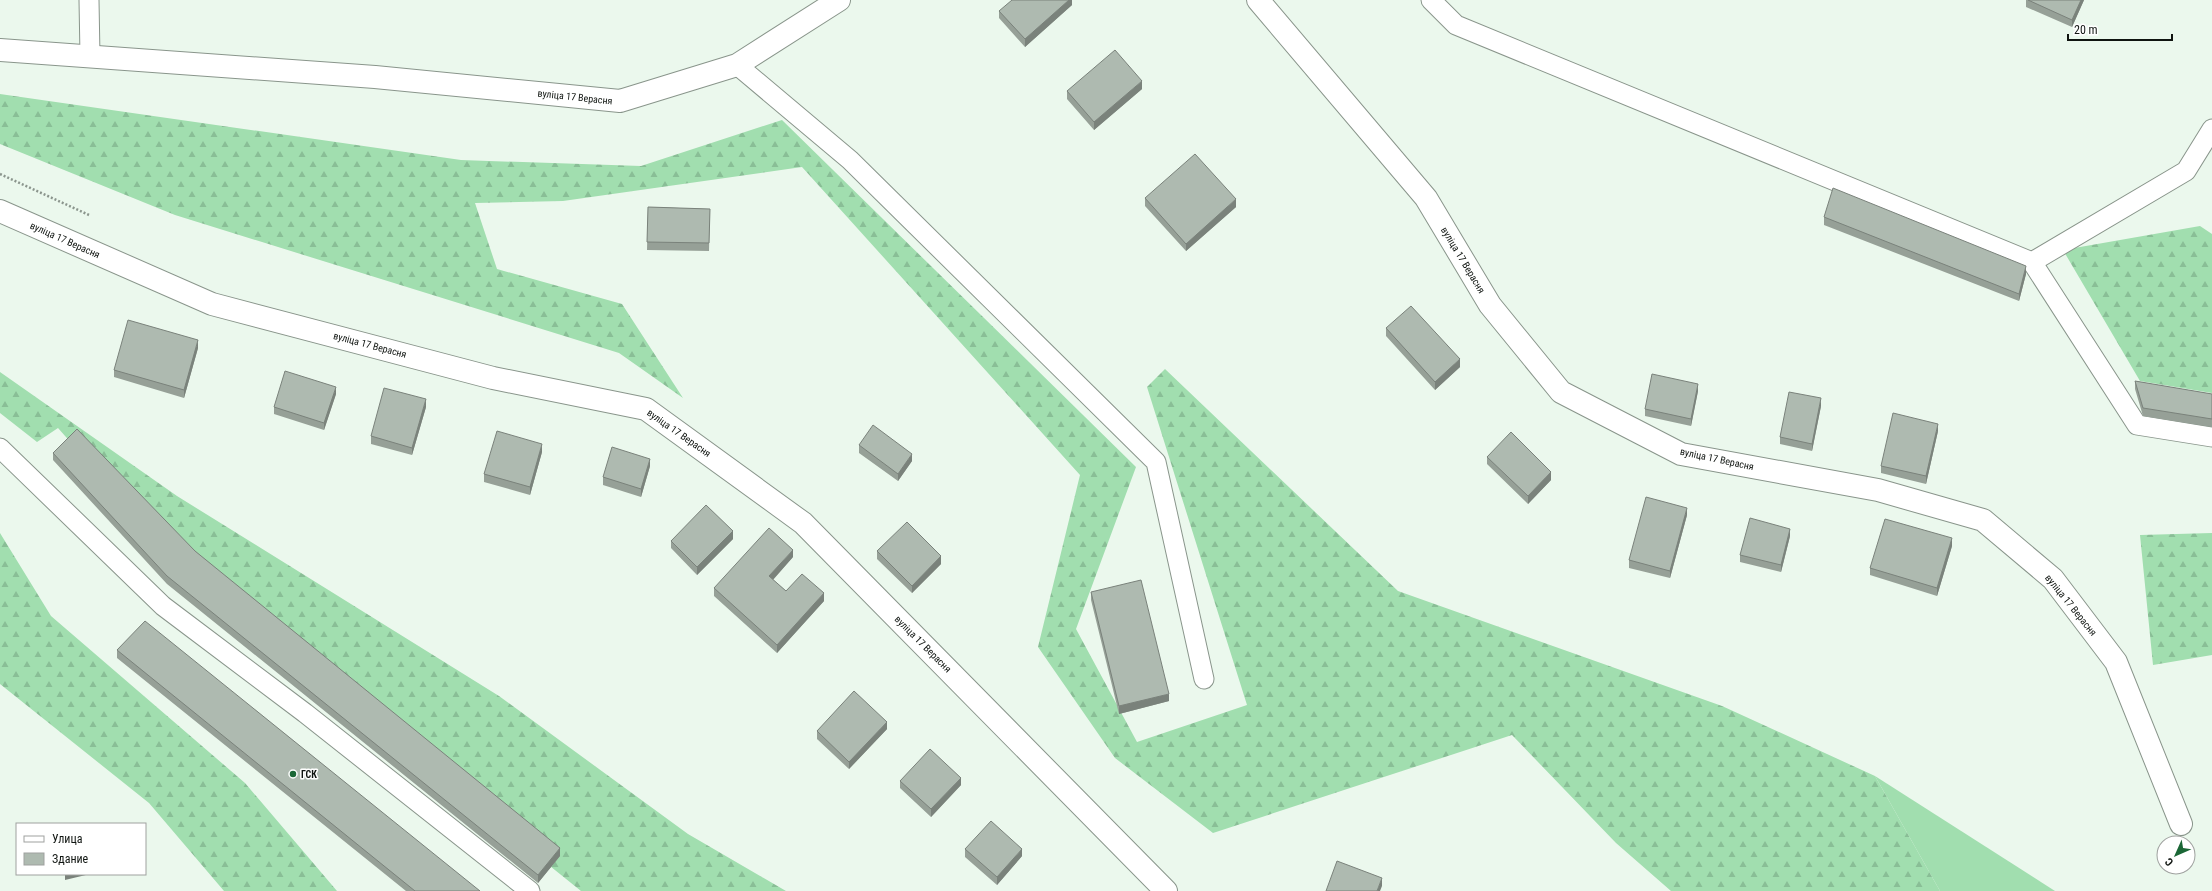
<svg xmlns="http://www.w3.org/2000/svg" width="2212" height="891" font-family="'Roboto Condensed',sans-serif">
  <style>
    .grass { fill: #a1deaf }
    .forest { fill: url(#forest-firs) }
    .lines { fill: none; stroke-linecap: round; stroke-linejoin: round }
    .lane-casing { stroke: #89958b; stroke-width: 21 }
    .street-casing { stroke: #89958b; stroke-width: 24 }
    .secondary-casing { stroke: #89958b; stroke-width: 24 }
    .path { stroke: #8b958d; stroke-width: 2.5; stroke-dasharray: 2 2; stroke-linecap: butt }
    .lane { stroke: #fff; stroke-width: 19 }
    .street { stroke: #fff; stroke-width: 22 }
    .secondary { stroke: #fff; stroke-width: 22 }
    .wall { fill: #96a097 }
    .shaded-wall { fill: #7a827b }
    .building { fill: #aebab0; stroke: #7a827b }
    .poi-dot { fill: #1b6736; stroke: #fff; stroke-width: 1.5 }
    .labels { text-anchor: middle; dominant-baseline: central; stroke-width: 3; stroke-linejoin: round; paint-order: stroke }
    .street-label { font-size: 10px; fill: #0f1410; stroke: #fff }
    .poi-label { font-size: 10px; font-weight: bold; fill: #0f1410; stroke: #fff; text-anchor: start }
  </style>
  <defs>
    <pattern id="forest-firs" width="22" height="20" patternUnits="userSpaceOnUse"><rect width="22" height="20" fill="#a1deaf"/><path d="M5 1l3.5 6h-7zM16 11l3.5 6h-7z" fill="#89be96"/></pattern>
  </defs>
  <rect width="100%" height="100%" fill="#ebf8ed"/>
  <!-- grass -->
  <path class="grass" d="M1875,776L2055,891H1940Z"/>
  <!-- forest -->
  <path class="forest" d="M0,94L461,160L641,166L782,120L1136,467L1076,629L1137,742L1247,705L1147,387L1165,369L1398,591L1722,706L1875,776L1940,891H1671L1616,843L1512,735L1213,833L1115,758L1038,647L1080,475L802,167L563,201L475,203L497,269L622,304L683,398L619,353L175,215L0,144Z
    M2200,226L2212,234V393L2140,381L2063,250Z
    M0,372L177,496L499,696L688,834L786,891H581L185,572L58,428L37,442L0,413Z
    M0,533L51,616L245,783L337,891H224L149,803L0,684Z
    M2212,533V655L2153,665L2140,535Z"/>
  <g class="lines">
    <defs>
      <path id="lane" d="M89,0L90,56
        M1431,0L1456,25L2032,262L2137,425L2212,437
        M737,65L850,160L1156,462L1204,679
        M2032,262L2186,171L2212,129
        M0,448L163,606L305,713L530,891"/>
      <path id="street" d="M1258,0L1426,198L1490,305L1561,392L1681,454L1878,490L1983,520L2053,579L2116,662L2181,824
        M0,211L212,304L493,378L646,409L803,523L1166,891"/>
      <path id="secondary" d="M0,50L375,77L620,101L737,65L839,0"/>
    </defs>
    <!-- lane casing -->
    <use href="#lane" class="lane-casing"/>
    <!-- street casing -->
    <use href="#street" class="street-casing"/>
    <!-- secondary casing -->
    <use href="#secondary" class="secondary-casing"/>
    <!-- path -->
    <path class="path" d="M0,174L89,215"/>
    <!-- lane -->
    <use href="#lane" class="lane"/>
    <!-- street -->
    <use href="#street" class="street"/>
    <!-- secondary -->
    <use href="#secondary" class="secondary"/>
  </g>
  <!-- wall -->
  <path class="wall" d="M1072,0V5L1025,47L999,18V11Z
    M2026,0H2084L2072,27L2026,7Z
    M1142,89L1094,130L1067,99V91Z
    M1145,198L1236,207L1186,251L1145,206Z
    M648,207L710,209L709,251L647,250Z
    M1824,217L2026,274L2019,301L1824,225Z
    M1386,328L1460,367L1435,390L1386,336Z
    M198,348L184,398L114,377V370Z
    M2135,381L2212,394V427L2143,416L2135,389Z
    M1698,391L1691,426L1645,416V409Z
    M336,394L324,430L274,414V407Z
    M1821,406L1812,451L1780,444V437Z
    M426,407L412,455L371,444V436Z
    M1938,431L1926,484L1881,473V466Z
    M859,445L912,461L898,481L859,453Z
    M542,452L530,495L484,482V474Z
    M53,453L195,551L560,856L538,883L167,584L53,460Z
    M1487,457L1551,480L1528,504L1487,464Z
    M650,466L641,497L603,485V477Z
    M1687,515L1670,578L1629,568V560Z
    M1790,536L1781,572L1740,562V555Z
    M733,539L697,575L671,548V541Z
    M1952,546L1937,596L1870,575V568Z
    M877,551L941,564L912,593L877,559Z
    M793,557L773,580L786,591L824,601L777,653L714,596V588Z
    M1091,592L1169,701L1119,714L1091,600Z
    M117,650L480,891H406L117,658Z
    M887,729L849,769L817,739V731Z
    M900,781L961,785L931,817L900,788Z
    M965,849L1022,856L997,885L965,857Z"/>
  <!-- shaded-wall -->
  <path class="shaded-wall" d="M1069,0H1072V5L1025,47V39Z
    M2081,0H2084L2072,27V20Z
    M1142,81V89L1094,130V122Z
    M1236,199V207L1186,251V244Z
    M2026,266V274L2019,301V294Z
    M198,340V348L184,398V390Z
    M1460,359V367L1435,390V382Z
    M1698,384V391L1691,426V419Z
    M336,387V394L324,430V423Z
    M1821,398V406L1812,451V444Z
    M426,399V407L412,455V448Z
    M1938,424V431L1926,484V476Z
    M542,444V452L530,495V487Z
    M912,454V461L898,481V474Z
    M650,459V466L641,497V489Z
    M1551,472V480L1528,504V496Z
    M1687,508V515L1670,578V571Z
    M1790,529V536L1781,572V565Z
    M733,531V539L697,575V567Z
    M1952,538V546L1937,596V588Z
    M793,550V557L769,584V576Z
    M941,556V564L912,593V586Z
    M824,593V601L777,653V645Z
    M1169,694V701L1119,714V706Z
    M887,722V729L849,769V762Z
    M961,778V785L931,817V809Z
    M560,848V856L538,883V875Z
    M1022,849V856L997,885V877Z
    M65,874H90L65,880Z
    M1382,878V886L1380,891H1377Z"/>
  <!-- building -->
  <path class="building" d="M1012,0H1069L1025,39L999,11Z
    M2028,0H2081L2072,20Z
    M1115,50L1142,81L1094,122L1067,91Z
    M1195,154L1236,199L1186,244L1145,198Z
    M1833,188L2026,266L2019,294L1824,217Z
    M648,207L710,209L709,243L647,242Z
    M1411,306L1460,359L1435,382L1386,328Z
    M128,320L198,340L184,390L114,370Z
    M285,371L336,387L324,423L274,407Z
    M1652,374L1698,384L1691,419L1645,409Z
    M2135,381L2212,394V419L2143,408Z
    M384,388L426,399L412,448L371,436Z
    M1789,392L1821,398L1812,444L1780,437Z
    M1893,413L1938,424L1926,476L1881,466Z
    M873,425L912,454L898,474L859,445Z
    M77,429L195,551L560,848L538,875L167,576L53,453Z
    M497,431L542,444L530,487L484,474Z
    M1511,432L1551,472L1528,496L1487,457Z
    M612,447L650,459L641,489L603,477Z
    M1646,497L1687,508L1670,571L1629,560Z
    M706,505L733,531L697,567L671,541Z
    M1750,518L1790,529L1781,565L1740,555Z
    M1885,519L1952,538L1937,588L1870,568Z
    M907,522L941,556L912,586L877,551Z
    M769,528L793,550L769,576L786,591L802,574L824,593L777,645L714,588Z
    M1141,580L1169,694L1119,706L1091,592Z
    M145,621L480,891H415L117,650Z
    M854,691L887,722L849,762L817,731Z
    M930,749L961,778L931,809L900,781Z
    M991,821L1022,849L997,877L965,849Z
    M1337,861L1382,878L1377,891H1326Z"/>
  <!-- markers -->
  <circle class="poi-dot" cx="293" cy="774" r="4"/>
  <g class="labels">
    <!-- street labels -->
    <g class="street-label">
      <text transform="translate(575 97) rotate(6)">вуліца 17 Верасня</text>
      <text transform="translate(65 240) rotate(24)">вуліца 17 Верасня</text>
      <text transform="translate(1463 260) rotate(59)">вуліца 17 Верасня</text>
      <text transform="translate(370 345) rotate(15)">вуліца 17 Верасня</text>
      <text transform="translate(679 433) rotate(35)">вуліца 17 Верасня</text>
      <text transform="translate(1717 459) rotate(12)">вуліца 17 Верасня</text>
      <text transform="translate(2071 605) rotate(51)">вуліца 17 Верасня</text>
      <text transform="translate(923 644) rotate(45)">вуліца 17 Верасня</text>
    </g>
    <!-- poi labels -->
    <g class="poi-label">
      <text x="301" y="774">ГСК</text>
    </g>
  </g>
  <!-- legend -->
  <rect x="16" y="823" width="130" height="52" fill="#ffffff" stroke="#9fa19f"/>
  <rect x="24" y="836" width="20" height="6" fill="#ffffff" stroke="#9fa19f"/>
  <text x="52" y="843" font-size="12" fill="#0f1410">Улица</text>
  <rect x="24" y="853" width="20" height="12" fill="#aebab0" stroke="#9fa19f"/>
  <text x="52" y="863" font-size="12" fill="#0f1410">Здание</text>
  <!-- north arrow -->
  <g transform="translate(2176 855) rotate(225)"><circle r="19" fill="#ffffff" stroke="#9fa19f"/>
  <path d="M0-3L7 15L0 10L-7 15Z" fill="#1b6736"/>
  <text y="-6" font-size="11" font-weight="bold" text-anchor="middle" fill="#0f1410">С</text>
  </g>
  <!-- scale -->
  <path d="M2068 34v6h104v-6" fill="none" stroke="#0f1410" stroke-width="2"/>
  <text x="2074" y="34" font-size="12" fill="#0f1410" stroke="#ffffff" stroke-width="3" paint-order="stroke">20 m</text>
</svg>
